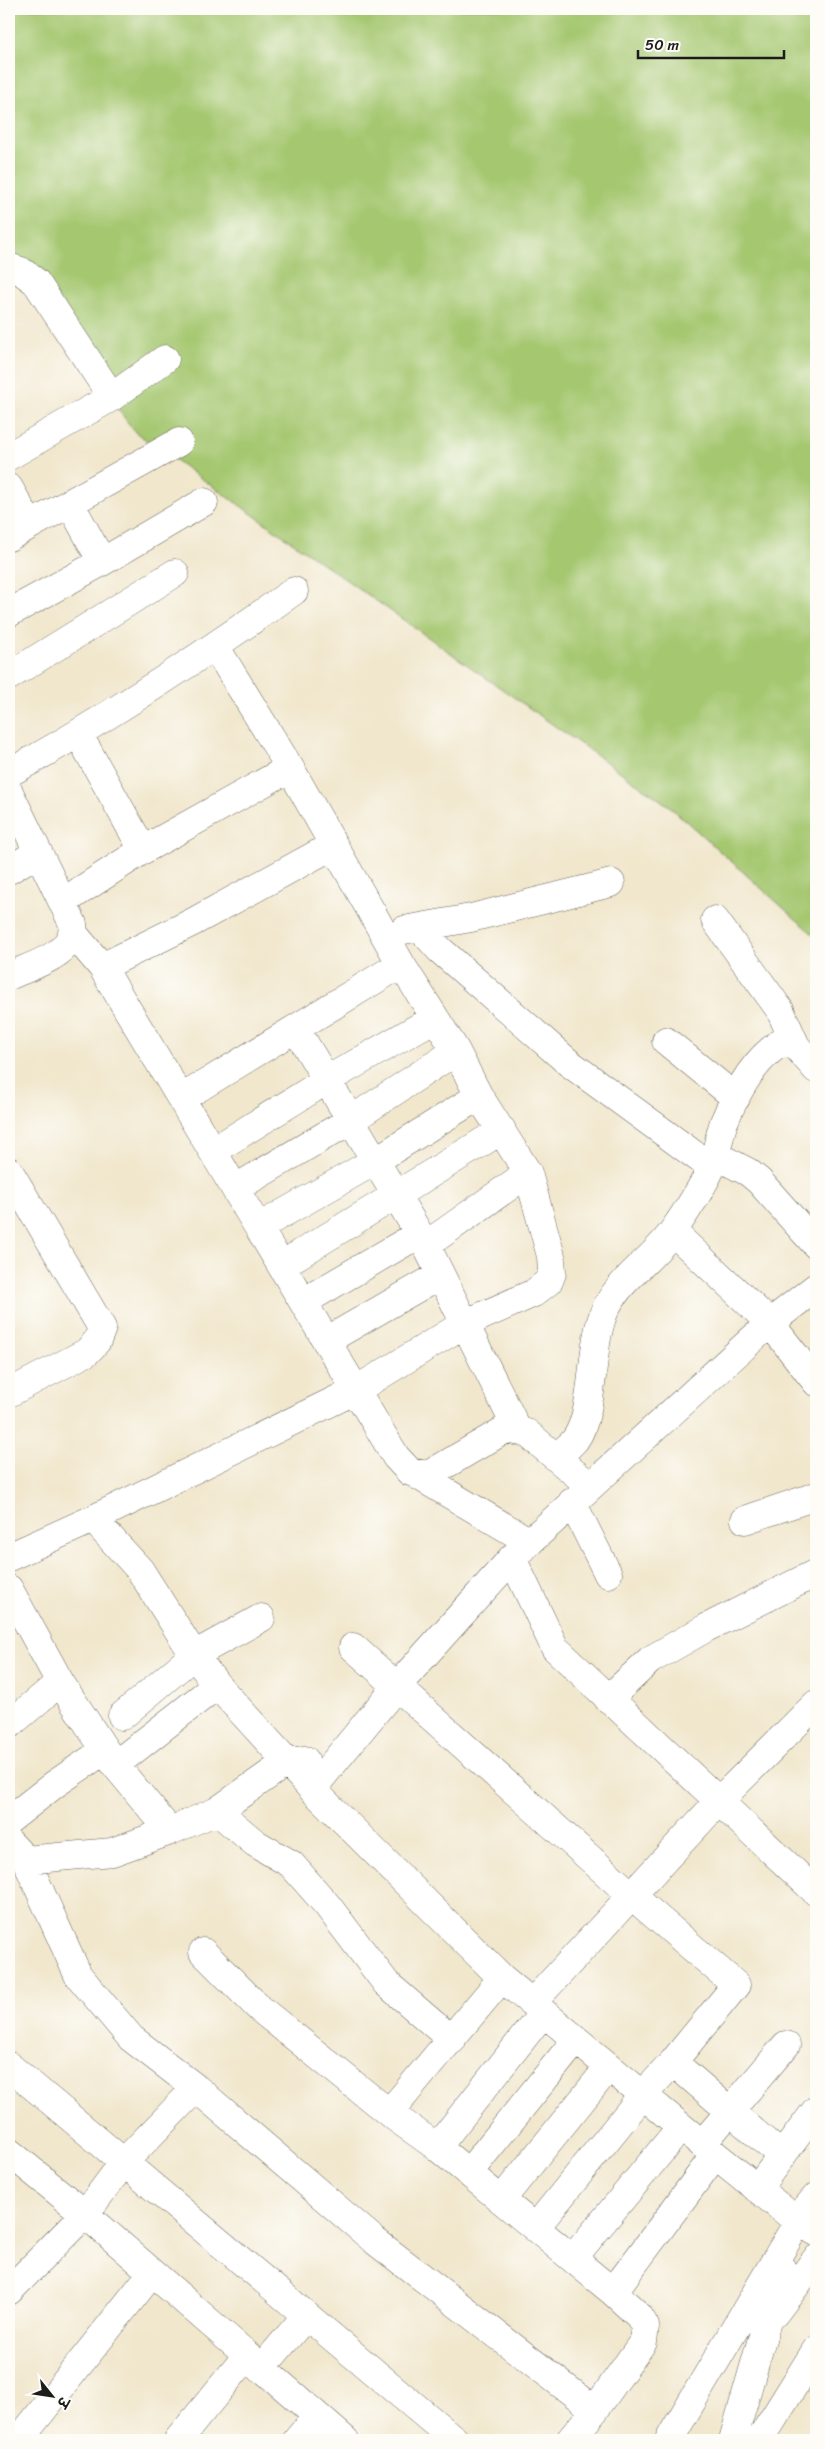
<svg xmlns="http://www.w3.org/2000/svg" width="825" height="2449" font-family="Sriracha,'Playpen Sans Deva',sans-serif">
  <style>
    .green { fill: #a5c770; stroke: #607246 }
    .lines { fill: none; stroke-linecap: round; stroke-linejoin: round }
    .minor-casing { stroke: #67635a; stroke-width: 29 }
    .minor { stroke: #fff; stroke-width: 28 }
  </style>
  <rect width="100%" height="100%" fill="#fdfcf7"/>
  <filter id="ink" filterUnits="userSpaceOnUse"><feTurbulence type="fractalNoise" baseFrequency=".02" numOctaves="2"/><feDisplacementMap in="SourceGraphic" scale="10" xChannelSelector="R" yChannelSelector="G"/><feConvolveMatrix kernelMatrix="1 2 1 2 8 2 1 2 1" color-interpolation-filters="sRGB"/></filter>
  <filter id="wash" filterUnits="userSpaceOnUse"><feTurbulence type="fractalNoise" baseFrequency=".0096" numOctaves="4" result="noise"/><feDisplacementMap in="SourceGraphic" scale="20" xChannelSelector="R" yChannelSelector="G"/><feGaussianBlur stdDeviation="1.12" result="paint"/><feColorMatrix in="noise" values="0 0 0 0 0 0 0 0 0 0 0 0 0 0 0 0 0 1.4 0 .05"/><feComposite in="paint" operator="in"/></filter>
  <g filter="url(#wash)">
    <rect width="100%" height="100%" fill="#f1e7cd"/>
    <!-- green -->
    <path class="green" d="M9,9H816V937L669,806L135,432L9,264Z"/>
  </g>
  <g filter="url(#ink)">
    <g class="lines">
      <defs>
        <path id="minor" d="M9,267L21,271L36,282L112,397
          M9,456L112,397L165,359
          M9,488L30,525
          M70,503L102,562
          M9,537L179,442
          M9,613L102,562L204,502
          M215,646L290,768
          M9,676L175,573
          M79,735L143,850
          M9,773C108,719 202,656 294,591
          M9,792L73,924C75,955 32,965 9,976
          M9,870L37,853
          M63,902L143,850L290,768L401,964L456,1051L479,1096L528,1173L551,1256L552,1273L549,1281L534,1293L464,1324L356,1390L93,1519
          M715,920L780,1010L796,1046
          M420,928L440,950L569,1063L711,1167
          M404,930L471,918L611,883
          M74,934L102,967L396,1457L410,1472L428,1475L506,1429L527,1433L590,1486
          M102,967L193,922L332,846
          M296,1029L426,1245L517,1429
          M666,1041L736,1098
          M182,1098L401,964
          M213,1151L327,1080L435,1018
          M715,1155L748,1172L759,1181L816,1245
          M9,1171L102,1328L97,1341L87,1352L9,1393
          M236,1188L351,1120L456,1051
          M259,1227L375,1161L479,1096
          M673,1232L770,1323L816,1382
          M426,1245L528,1173
          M282,1265L502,1130
          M303,1302L419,1234
          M326,1341L440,1275
          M556,1457C562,1452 570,1446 575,1440C597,1409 588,1345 606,1308C621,1278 654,1258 673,1231C684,1215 705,1183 712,1166C717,1152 719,1136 724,1122C736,1093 755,1057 784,1041L796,1046L816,1069
          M417,1475L530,1542
          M572,1502L608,1574
          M745,1520L816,1496
          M9,1557L93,1519L140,1570L194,1655L217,1685L312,1789L502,1978L702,2144L796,2220L816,2232
          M512,1558L555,1648L816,1892
          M9,1589L60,1682
          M353,1647L631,1895L736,1985L673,2062L642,2096L536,2227
          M608,1699L650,1660L706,1628L816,1573
          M122,1716L194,1655L261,1618
          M9,1725L60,1682L115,1765L170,1831
          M115,1765L217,1685
          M312,1789L396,1687L512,1558L770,1323L816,1287
          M217,1811L287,1762L305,1760
          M9,1820L55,1784L105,1750
          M9,1842L26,1860L78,1975L131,2038L196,2088L375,2241L595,2410
          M26,1860L112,1852L170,1831L217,1811L255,1843L291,1864L327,1905L386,1983L452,2040
          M203,1952L259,2008L389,2113L437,2147L613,2292L639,2316L645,2326L643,2342L595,2410L570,2440
          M532,2003L718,1802L816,1704
          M673,2062L782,2156
          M9,2066L455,2440
          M389,2113L502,1978
          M702,2144L786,2045
          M437,2147L543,2013
          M9,2152L85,2214L345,2440
          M469,2172L576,2040
          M757,2189L816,2110
          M502,2199L608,2068
          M796,2220L816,2197
          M573,2258L681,2127
          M9,2291L85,2214L124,2162L196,2088
          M613,2292L715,2155
          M775,2313L816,2259
          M261,2369L305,2317
          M19,2440L152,2273
          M178,2440L247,2356
          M297,2440L317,2416
          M669,2440L792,2232
          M733,2440L782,2269
          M760,2440L816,2350"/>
      </defs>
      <!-- minor casing -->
      <use href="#minor" class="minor-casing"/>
      <!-- minor -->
      <use href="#minor" class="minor"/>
    </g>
  </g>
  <!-- margin -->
  <rect width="825" height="2449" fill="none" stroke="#fdfcf7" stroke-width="30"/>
  <!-- north arrow -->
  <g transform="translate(52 2396) rotate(120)" stroke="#fdfcf7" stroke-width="4" paint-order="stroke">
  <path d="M0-4L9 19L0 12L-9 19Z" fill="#1c1c1c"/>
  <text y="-8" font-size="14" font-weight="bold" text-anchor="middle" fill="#1c1c1c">उ</text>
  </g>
  <!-- scale -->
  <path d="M638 50v8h146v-8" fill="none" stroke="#1c1c1c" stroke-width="2.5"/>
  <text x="645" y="50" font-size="15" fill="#1c1c1c" stroke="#fdfcf7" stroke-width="4" paint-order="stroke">50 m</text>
</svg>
